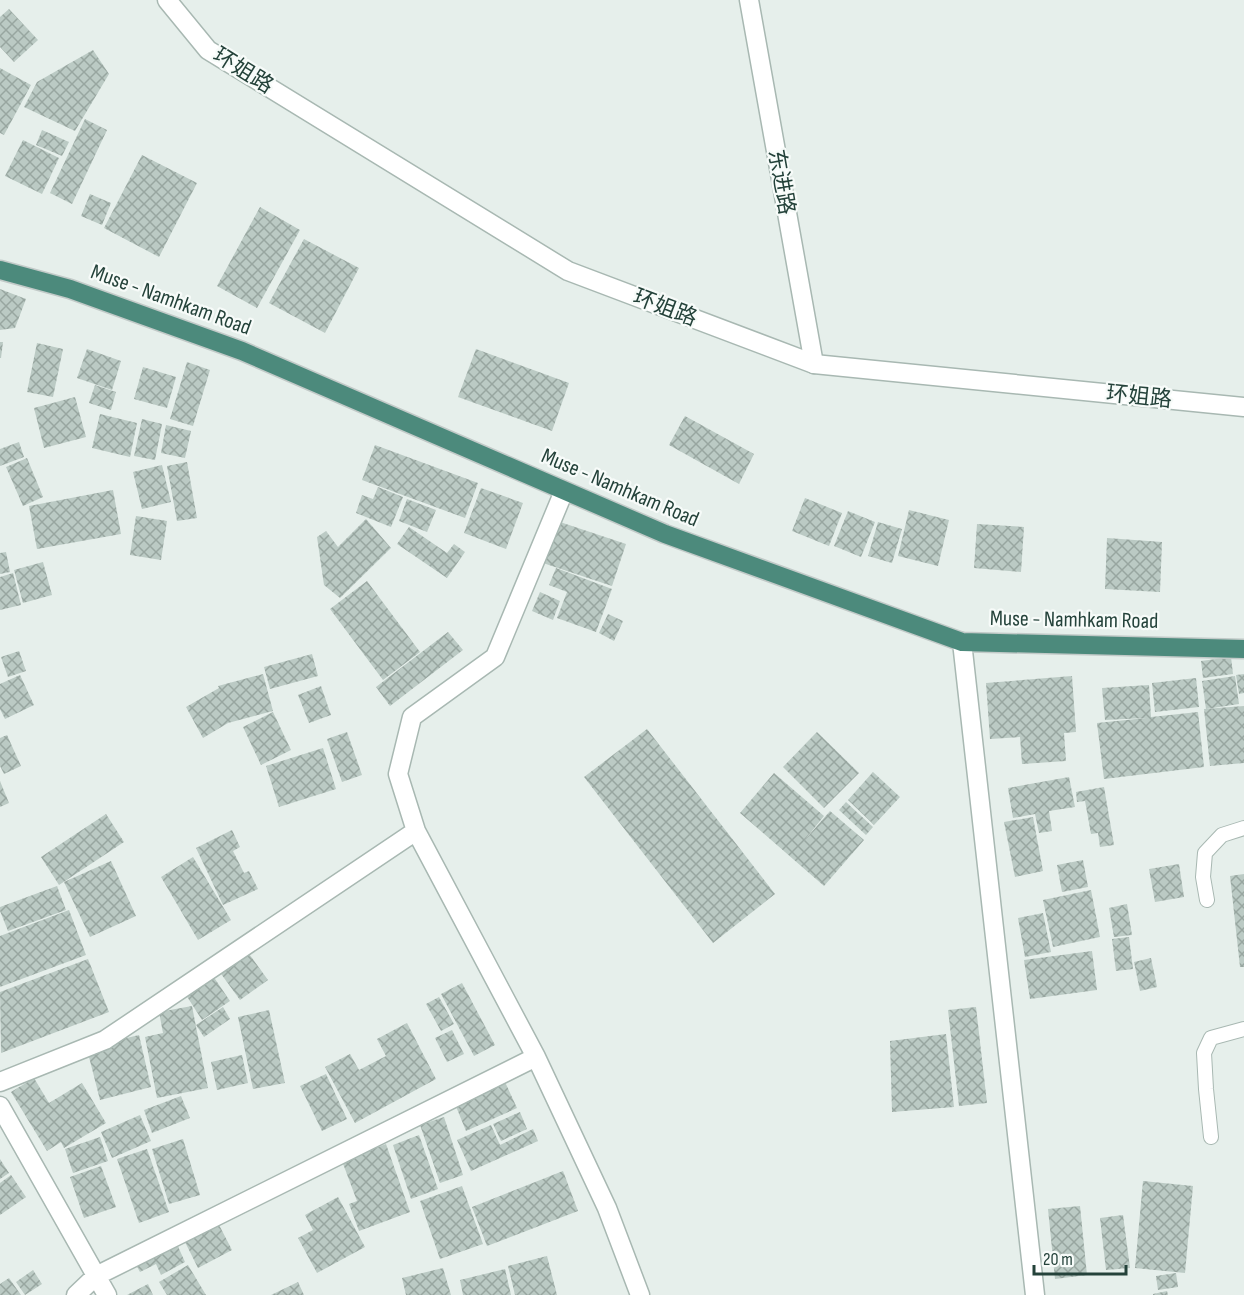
<svg xmlns="http://www.w3.org/2000/svg" width="1244" height="1295" font-family="'Sofia Sans Condensed','Noto Sans SC',sans-serif">
  <style>
    .building { fill: url(#building-cross-hatch) }
    .lines { fill: none; stroke-linecap: round; stroke-linejoin: round }
    .service-casing { stroke: #a8b8b2; stroke-width: 16 }
    .minor-casing { stroke: #a8b8b2; stroke-width: 21 }
    .tertiary-casing { stroke: #a8b8b2; stroke-width: 21 }
    .trunk-casing { stroke: #c2cac8; stroke-width: 21 }
    .service { stroke: #fff; stroke-width: 14 }
    .minor { stroke: #fff; stroke-width: 18 }
    .tertiary { stroke: #fff; stroke-width: 18 }
    .trunk { stroke: #4c8a7c; stroke-width: 18 }
    .labels { text-anchor: middle; dominant-baseline: central; stroke-width: 4.5; stroke-linejoin: round; paint-order: stroke }
    .street-label { font-size: 22px; fill: #24423a; stroke: #f7fbf9 }
  </style>
  <defs>
    <pattern id="building-cross-hatch" width="8" height="8" patternUnits="userSpaceOnUse" patternTransform="scale(1.5)"><rect width="8" height="8" fill="#bbcac4"/><path d="M0 0l8 8M0 8l8-8" fill="none" stroke="#98a6a0"/></pattern>
  </defs>
  <rect width="100%" height="100%" fill="#e6efeb"/>
  <!-- building -->
  <path class="building" d="M9,9L38,40L14,62L0,47V17Z
    M93,50L109,74L75,131L24,107L37,82Z
    M0,68L31,85L4,135L0,133Z
    M85,119L107,130L72,204L50,193Z
    M42,130L69,142L62,156L36,145Z
    M23,140L59,158L42,194L5,176Z
    M142,155L197,183L159,257L104,228Z
    M90,194L111,203L102,225L81,216Z
    M260,207L300,230L257,308L217,286Z
    M304,239L359,268L325,333L269,303Z
    M0,289L26,299L15,328L0,330Z
    M0,342H3L1,358H0Z
    M37,343L63,349L53,397L27,392Z
    M87,349L121,361L112,390L77,378Z
    M476,349L569,383L552,431L458,397Z
    M187,362L210,370L193,426L170,419Z
    M143,367L176,377L167,408L134,399Z
    M95,385L116,392L111,410L89,403Z
    M75,397L86,437L44,448L34,408Z
    M100,414L137,423L130,457L92,448Z
    M685,416L754,454L739,484L669,445Z
    M142,419L162,424L155,460L134,456Z
    M166,425L191,431L185,458L161,453Z
    M19,442L24,457L0,466V449Z
    M375,445L478,483L465,518L362,480Z
    M27,458L43,497L23,506L6,467Z
    M187,462L197,518L177,521L167,466Z
    M162,465L171,502L142,509L133,472Z
    M378,487L403,497L391,527L356,513L362,495L373,499Z
    M481,488L523,503L506,549L464,533Z
    M113,490L121,534L37,549L29,506Z
    M805,498L842,513L829,546L792,531Z
    M407,499L436,510L427,532L399,521Z
    M909,510L949,520L938,566L898,556Z
    M848,511L875,522L861,557L834,546Z
    M136,516L167,521L161,560L130,555Z
    M366,519L391,548L340,598L324,585L317,537L326,531L338,547Z
    M557,521L626,544L612,586L543,563Z
    M878,522L902,529L892,563L868,556Z
    M977,524L1024,527L1021,572L974,568Z
    M409,527L447,553L454,544L465,552L447,578L397,544Z
    M1107,538L1162,542L1160,592L1105,589Z
    M6,552L10,572L0,574V553Z
    M43,562L52,595L23,603L14,570Z
    M556,568L612,589L596,632L557,618L567,592L549,585Z
    M13,573L21,605L0,610V577Z
    M367,581L420,652L383,680L330,609Z
    M540,592L560,601L553,620L532,611Z
    M608,614L623,621L614,641L599,633Z
    M448,632L463,650L390,706L376,687Z
    M19,651L26,671L8,677L1,657Z
    M312,654L318,676L270,689L264,667Z
    M1231,657L1233,674L1203,678L1201,661Z
    M263,674L273,711L228,723L203,738L186,707L219,688L218,686Z
    M1244,674V693L1239,694L1236,675Z
    M20,675L34,705L5,719L0,709V684Z
    M1072,676L1076,732L1064,733L1066,761L1022,764L1020,737L990,739L986,683Z
    M1235,676L1239,704L1206,709L1202,681Z
    M1196,678L1199,707L1155,712L1152,683Z
    M1149,685L1151,717L1198,712L1204,767L1104,779L1097,723L1146,718L1105,720L1102,688Z
    M321,686L331,715L309,723L298,695Z
    M1244,706V763L1210,766L1204,709Z
    M273,712L291,750L261,765L243,727Z
    M647,729L775,894L713,943L584,777Z
    M347,732L362,775L342,782L327,739Z
    M817,732L859,773L824,808L783,767Z
    M7,735L21,766L4,774L0,766V738Z
    M323,748L336,789L279,807L266,766Z
    M873,772L900,797L874,825L848,800Z
    M774,773L824,816L803,842L830,811L864,840L824,886L740,813Z
    M1069,777L1075,807L1049,811L1052,831L1039,833L1035,814L1013,818L1008,788Z
    M0,781L9,803L0,807Z
    M1104,787L1114,845L1100,847L1098,833L1091,834L1085,801L1077,802L1076,792Z
    M846,802L873,827L866,835L839,810Z
    M106,814L124,842L59,885L41,857Z
    M1033,817L1043,871L1015,877L1004,822Z
    M232,830L240,847L233,851L244,873L249,871L258,889L223,905L196,848Z
    M193,857L231,920L198,940L161,877Z
    M1083,860L1088,887L1062,892L1057,865Z
    M111,861L136,916L90,937L64,882Z
    M1179,864L1184,897L1155,902L1149,869Z
    M1244,874V967H1240L1230,876Z
    M57,886L66,910L8,931L0,911V907Z
    M1091,890L1100,937L1053,947L1043,900Z
    M1127,904L1132,935L1114,937L1109,908Z
    M69,910L86,955L0,987V936Z
    M1043,913L1051,952L1025,957L1018,918Z
    M1129,937L1133,969L1116,971L1112,939Z
    M247,951L268,980L240,1000L219,971Z
    M1092,951L1097,990L1030,999L1024,960Z
    M1151,958L1157,987L1140,991L1134,962Z
    M88,959L109,1012L1,1053L0,992Z
    M213,976L230,1001L202,1020L186,995Z
    M462,983L495,1045L474,1056L441,994Z
    M439,997L454,1024L441,1031L426,1004Z
    M192,1006L208,1088L157,1098L145,1037L163,1033L159,1012Z
    M223,1007L230,1019L204,1037L196,1025Z
    M976,1007L987,1103L959,1106L948,1010Z
    M269,1010L285,1083L253,1089L238,1017Z
    M407,1023L436,1079L355,1123L325,1067L350,1054L359,1070L386,1056L377,1039Z
    M452,1030L464,1054L447,1062L435,1038Z
    M946,1034L954,1107L892,1112L890,1041Z
    M139,1035L151,1087L100,1100L88,1053L102,1044Z
    M242,1055L248,1083L217,1090L211,1062Z
    M326,1074L347,1119L322,1131L300,1086Z
    M34,1078L49,1103L82,1083L106,1123L64,1148L61,1142L47,1151L11,1092Z
    M505,1082L517,1108L466,1131L455,1104Z
    M181,1096L190,1118L152,1133L144,1110Z
    M520,1112L527,1129L501,1141L493,1124Z
    M140,1115L151,1141L112,1158L101,1132Z
    M444,1117L463,1175L440,1183L420,1125Z
    M491,1125L500,1145L533,1129L538,1141L471,1171L457,1140Z
    M419,1135L438,1189L411,1199L393,1145Z
    M100,1137L108,1161L73,1173L65,1149Z
    M183,1139L200,1195L169,1204L152,1149Z
    M386,1144L410,1212L359,1231L349,1204L357,1201L342,1161Z
    M147,1149L169,1212L139,1223L117,1159Z
    M0,1159L9,1173L0,1179Z
    M101,1166L116,1207L84,1218L70,1177Z
    M563,1171L578,1211L487,1246L472,1207Z
    M11,1175L26,1197L0,1215V1183Z
    M1143,1181L1193,1186L1185,1273L1135,1268Z
    M462,1186L483,1244L440,1259L420,1201Z
    M338,1197L365,1247L317,1273L298,1238L313,1230L305,1215Z
    M1080,1206L1087,1275L1055,1279L1048,1209Z
    M1123,1215L1130,1268L1106,1270L1100,1218Z
    M217,1221L232,1250L198,1268L183,1238Z
    M176,1242L185,1262L161,1275L156,1264L140,1272L135,1263Z
    M547,1256L557,1295H515L508,1266Z
    M188,1265L206,1295H167L159,1282Z
    M443,1268L451,1295H406L402,1278Z
    M505,1269L511,1295H463L460,1280Z
    M33,1270L42,1284L25,1295L16,1282Z
    M1176,1273L1178,1287L1158,1290L1156,1276Z
    M9,1278L21,1295H0V1284Z
    M298,1282L304,1295H271Z
    M148,1284L153,1295H127Z
    M1167,1291L1168,1295H1153V1294Z"/>
  <g class="lines">
    <defs>
      <path id="service" d="M1207,900L1203,877L1205,853L1222,835L1244,828
        M1211,1137L1206,1089L1204,1053L1211,1038L1244,1029"/>
      <path id="minor" d="M749,0L814,364
        M564,491L495,657L412,717L398,774L416,831L536,1057L607,1208L640,1295
        M962,642L1035,1295
        M0,1082L105,1040L416,831
        M0,1106L107,1295
        M76,1295L96,1276L536,1057"/>
      <path id="tertiary" d="M167,0L208,50L568,271L814,364L1244,407"/>
      <path id="trunk" d="M0,270L70,289L242,351L665,534L962,642L1244,649"/>
    </defs>
    <!-- service casing -->
    <use href="#service" class="service-casing"/>
    <!-- minor casing -->
    <use href="#minor" class="minor-casing"/>
    <!-- tertiary casing -->
    <use href="#tertiary" class="tertiary-casing"/>
    <!-- trunk casing -->
    <use href="#trunk" class="trunk-casing"/>
    <!-- service -->
    <use href="#service" class="service"/>
    <!-- minor -->
    <use href="#minor" class="minor"/>
    <!-- tertiary -->
    <use href="#tertiary" class="tertiary"/>
    <!-- trunk -->
    <use href="#trunk" class="trunk"/>
  </g>
  <g class="labels">
    <!-- street labels -->
    <g class="street-label">
      <text transform="translate(243 71) rotate(32)">环姐路</text>
      <text transform="translate(781 182) rotate(80)">东进路</text>
      <text transform="translate(171 300) rotate(20)">Muse - Namhkam Road</text>
      <text transform="translate(665 308) rotate(21)">环姐路</text>
      <text transform="translate(1139 397) rotate(6)">环姐路</text>
      <text transform="translate(620 488) rotate(23)">Muse - Namhkam Road</text>
      <text transform="translate(1074 620) rotate(1)">Muse - Namhkam Road</text>
    </g>
  </g>
  <!-- scale -->
  <path d="M1034 1265v9h92v-9" fill="none" stroke="#24423a" stroke-width="3"/>
  <text x="1043" y="1265" font-size="18" fill="#24423a" stroke="#f7fbf9" stroke-width="4.5" paint-order="stroke">20 m</text>
</svg>
